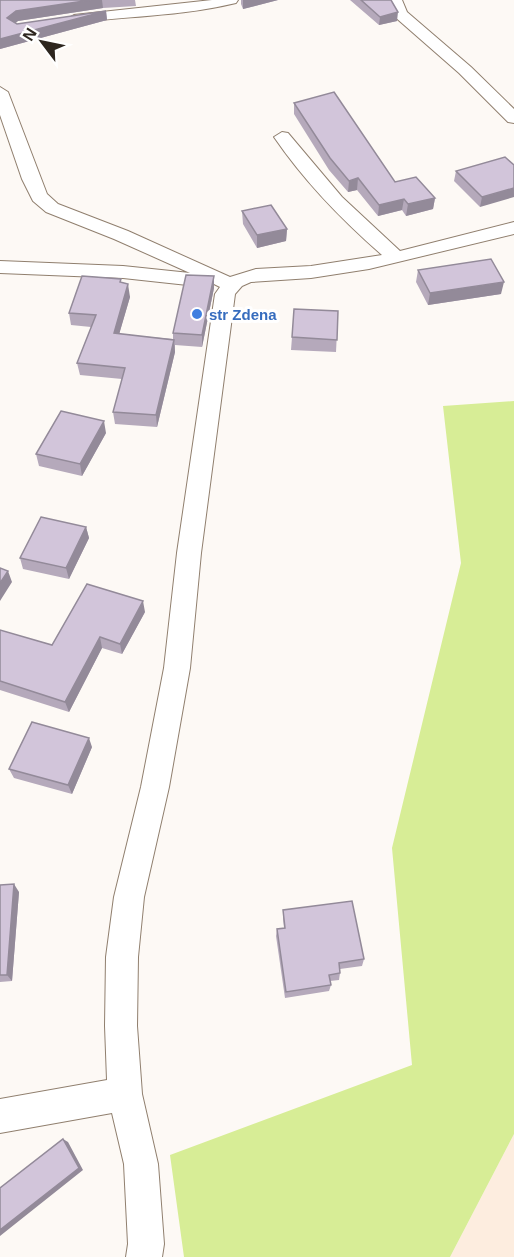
<svg xmlns="http://www.w3.org/2000/svg" width="514" height="1257" font-family="Arial,sans-serif">
  <style>
    .built { fill: #fdeddf }
    .green { fill: #d7ed96 }
    .lines { fill: none; stroke-linecap: round; stroke-linejoin: round }
    .minor-casing { stroke: #907f6e; stroke-width: 2 }
    .minor { fill: #fff; fill-rule: evenodd }
    .wall { fill: #b5a9bb }
    .shaded-wall { fill: #938a99 }
    .building { fill: #d2c5da; stroke: #938a99; stroke-width: 1.5 }
    .shop-dot { fill: #3f7fe0; stroke: #fff; stroke-width: 2 }
    .labels { text-anchor: middle; dominant-baseline: central; stroke-width: 6; stroke-linejoin: round; paint-order: stroke }
    .far-shop-label { font-size: 15px; font-weight: bold; fill: #366cbe; stroke: #fff; text-anchor: start }
  </style>
  <rect width="100%" height="100%" fill="#fdf9f5"/>
  <!-- built -->
  <path class="built" d="M514,1134V1257H450Z"/>
  <!-- green -->
  <path class="green" d="M514,401V1134L450,1257H184L170,1155L412,1065L392,848L461,563L443,406Z"/>
  <g class="lines">
    <defs>
      <path id="minor" d="M212,0H238L236,3C183,16 128,16 74,23L67,19L74,15Z
        M388,0H402L407,12L471,67L514,109V123L508,122L459,73L395,17Z
        M0,87L8,92L47,194L58,204L128,231L230,277L256,269L311,266L382,255C342,220 304,181 274,137L282,132L288,133L342,197L400,251L514,222V234L369,269L311,278L251,282L242,286L235,294L201,553L190,668L169,787L144,897L138,957L137,1026L142,1094L158,1164L164,1244L162,1257H126L128,1244L124,1164L112,1113L0,1133V1099L107,1080L105,1026L106,957L114,897L141,787L164,668L177,553L215,294L220,287L214,284L206,287L123,278L0,273V261L123,266L190,273L114,239L46,212L33,201L22,179L0,115Z"/>
    </defs>
    <!-- minor casing -->
    <use href="#minor" class="minor-casing"/>
    <!-- minor -->
    <use href="#minor" class="minor"/>
  </g>
  <!-- wall -->
  <path class="wall" d="M0,0H135L136,6L103,8L18,21L15,23L17,24L106,11L107,20L0,49Z
    M241,0H278L243,9L241,4Z
    M350,0H391L397,21L379,25Z
    M294,103L395,182L435,198L433,209L406,216L402,210L378,216L357,190L348,192L329,170L294,114Z
    M514,165L480,207L454,181L456,171Z
    M242,211L287,229L286,241L257,248L243,224Z
    M418,270L501,294L428,305L416,282Z
    M214,276V288L202,347L175,345V352L157,427L115,424L113,412L122,379L80,375L77,363L91,327L71,325L69,313L122,282L130,297L119,334L173,339V333Z
    M338,311L336,352L291,350L292,337Z
    M106,433L82,476L39,466L36,454Z
    M86,527L89,538L69,579L23,569L20,558Z
    M145,612L122,654L102,648L69,712L0,690V630L52,645Z
    M92,747L72,794L14,778L9,769Z
    M0,885L19,892L12,981L0,982Z
    M283,910L364,959L362,966L340,969V973L339,980L330,981L331,985L329,991L285,998L276,936L277,929L284,928L283,918Z"/>
  <!-- shaded-wall -->
  <path class="shaded-wall" d="M91,0H102L103,8L18,21L9,28L7,18L16,11Z
    M243,0H278L243,9Z
    M106,11L107,20L0,49V39Z
    M398,12L397,21L379,25L380,17Z
    M358,178L357,190L348,192L349,181Z
    M514,188V197L480,207L482,197Z
    M435,198L433,209L406,216L408,204Z
    M404,199L402,210L378,216L379,205Z
    M287,229L286,241L257,248V235Z
    M214,276V288L202,347V335Z
    M504,282L501,294L428,305L430,293Z
    M128,284L130,297L116,345L114,333Z
    M174,340L175,352L157,427L156,415Z
    M104,421L106,433L82,476L80,464Z
    M86,527L89,538L69,579L66,568Z
    M8,571L12,582L0,601V583Z
    M143,601L145,612L122,654L120,644Z
    M100,637L102,648L69,712L65,702Z
    M89,738L92,747L72,794L68,785Z
    M14,884L19,892L12,981L7,975Z
    M63,1139L68,1142L83,1170L0,1236V1230Z"/>
  <!-- building -->
  <path class="building" d="M0,0H91L16,11L7,18L17,24L106,11L0,39Z
    M361,0H391L398,12L380,17Z
    M334,92L395,182L416,177L435,198L408,204L404,199L379,205L358,178L349,181L330,158L294,103Z
    M505,157L514,165V188L482,197L456,171Z
    M271,205L287,229L257,235L242,211Z
    M491,259L504,282L430,293L418,270Z
    M186,275L214,276L202,335L173,333Z
    M82,276L121,279L120,282L128,284L114,333L174,340L156,415L113,412L125,368L77,363L96,315L69,313Z
    M294,309L338,311L337,340L292,337Z
    M61,411L104,421L80,464L36,454Z
    M41,517L86,527L66,568L20,558Z
    M0,568L8,571L0,583Z
    M87,584L143,601L120,644L100,637L65,702L0,681V630L52,645Z
    M32,722L89,738L68,785L9,769Z
    M14,884L7,975H0V885Z
    M352,901L364,959L339,963L340,973L329,975L331,985L286,992L277,929L285,928L283,910Z
    M63,1139L79,1168L0,1230V1188Z"/>
  <!-- markers -->
  <circle class="shop-dot" cx="197" cy="314" r="6"/>
  <g class="labels">
    <!-- far-shop labels -->
    <g class="far-shop-label">
      <text x="209" y="314">str Zdena</text>
    </g>
  </g>
  <!-- north arrow -->
  <g transform="translate(42 42) rotate(302)" stroke="#ffffff" stroke-width="4.5" paint-order="stroke">
  <path d="M0-4.5L10 22L0 15L-10 22Z" fill="#2d261f"/>
  <text y="-9" font-size="16" font-weight="bold" text-anchor="middle" fill="#2d261f">N</text>
  </g>
</svg>
